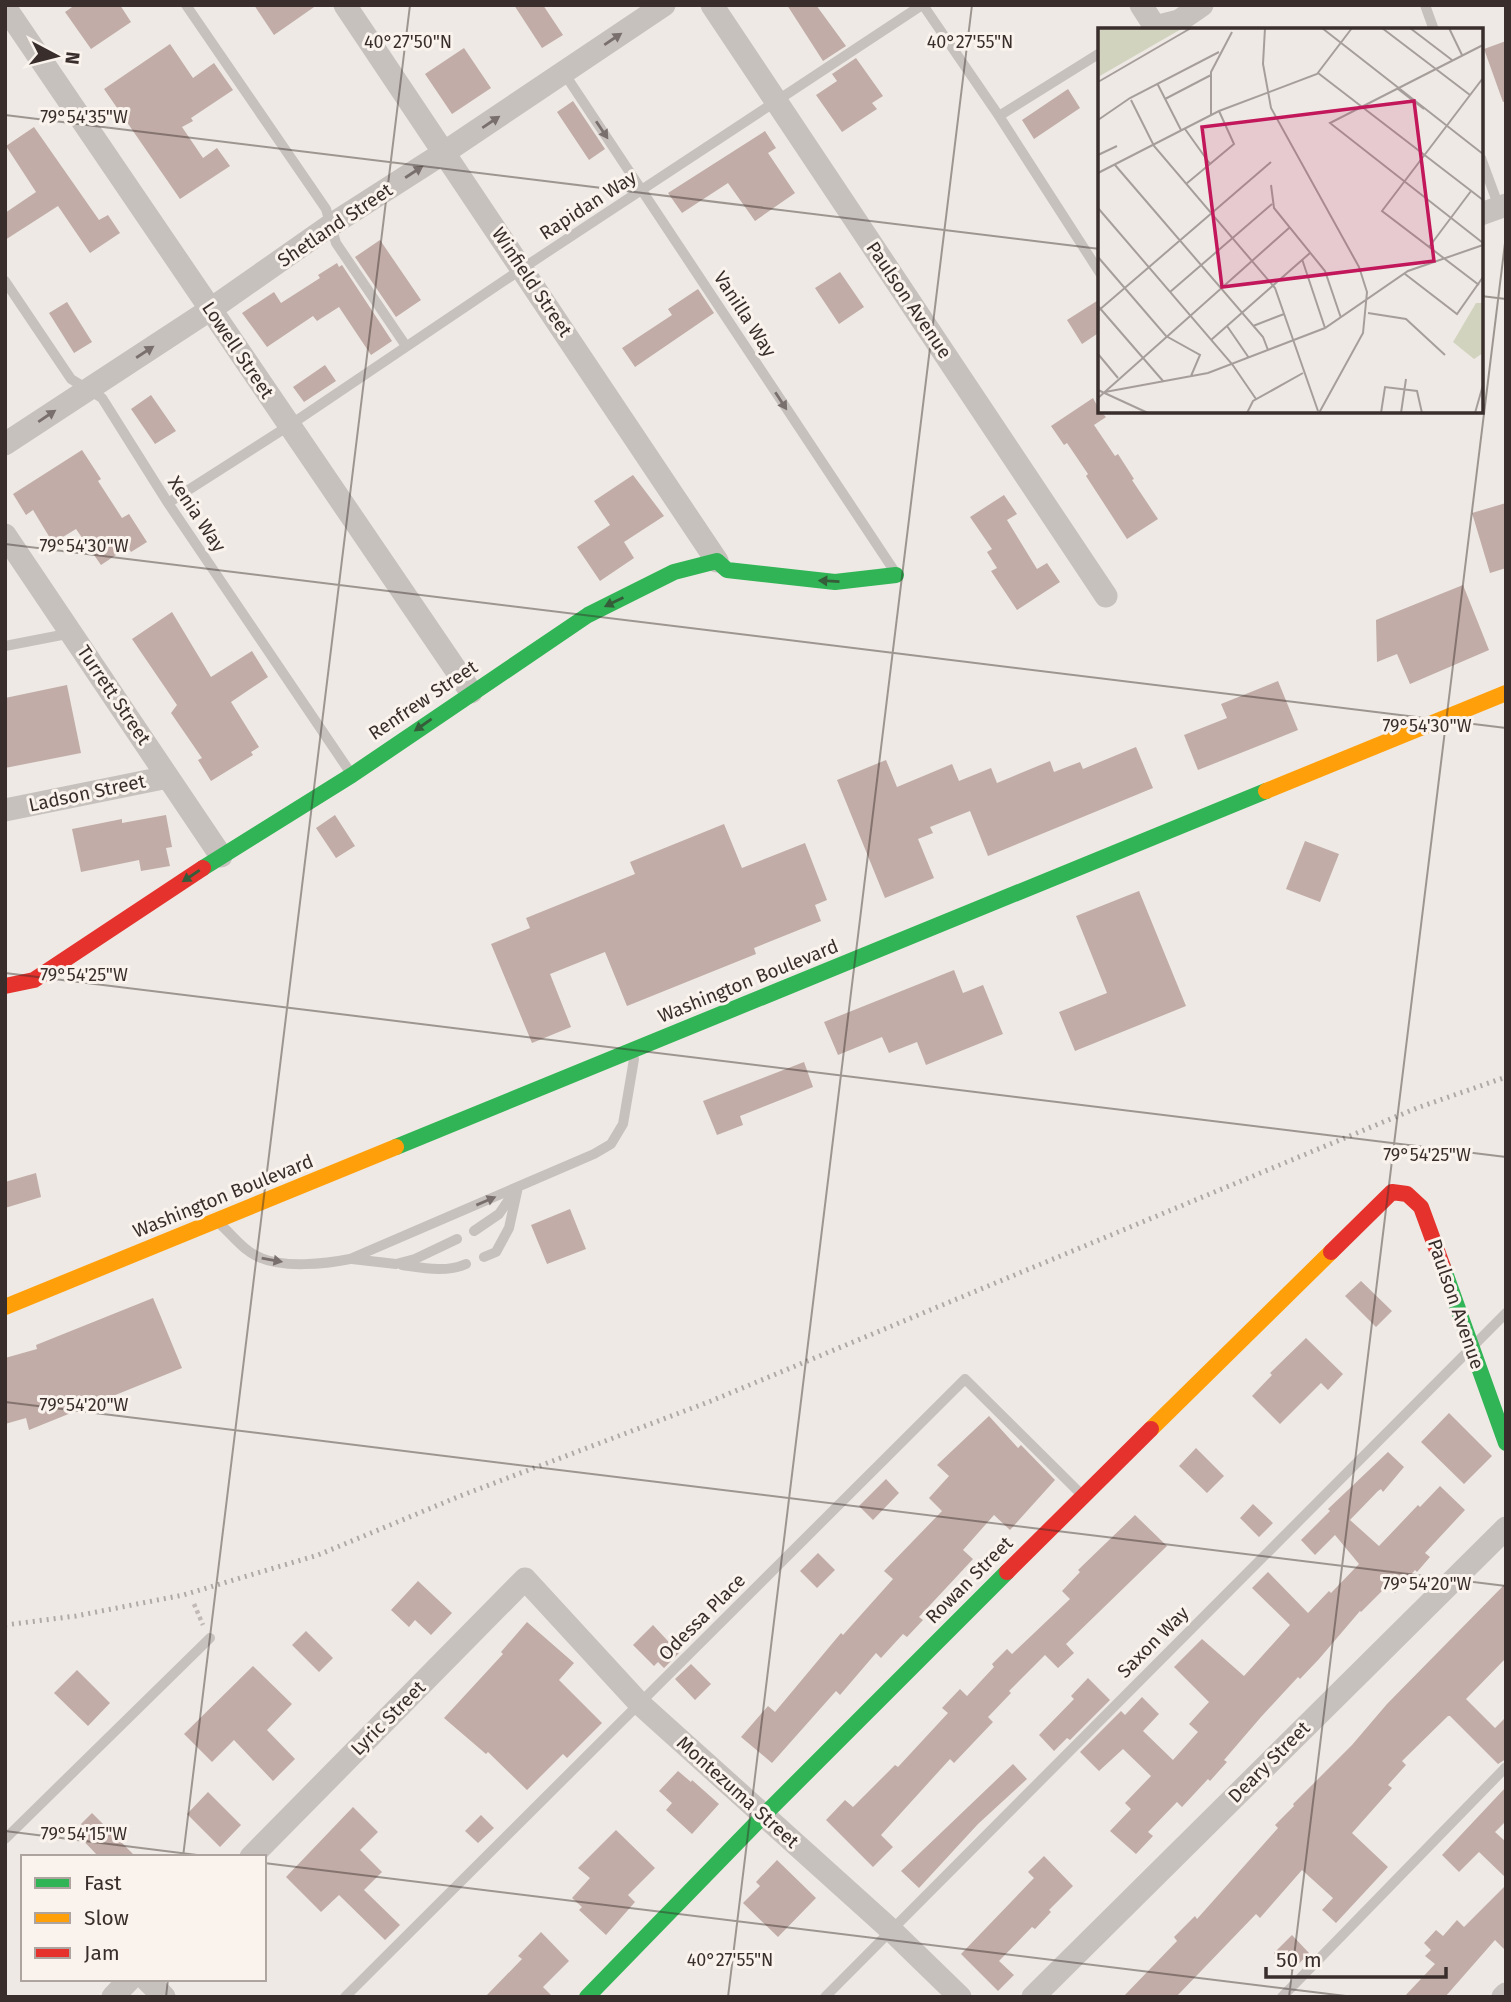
<svg xmlns="http://www.w3.org/2000/svg" width="1511" height="2002" font-family="'Fira Sans',sans-serif">
  <style>
    .building { fill: #c1aca7 }
    .lines { fill: none; stroke-linecap: round; stroke-linejoin: round }
    .path { stroke: #c0b9b6; stroke-width: 4.5; stroke-dasharray: 3.5 3.5; stroke-linecap: butt }
    .lane { stroke: #c7c1bd; stroke-width: 10 }
    .street { stroke: #c7c1bd; stroke-width: 23 }
    .fast { stroke: #30b455; stroke-width: 16 }
    .slow { stroke: #ff9f0a; stroke-width: 16 }
    .jam { stroke: #e5322d; stroke-width: 16 }
    .rail { stroke: #afaaa7; stroke-width: 5; stroke-dasharray: 2 5; stroke-linecap: butt }
    .oneway { fill: #79706d }
    .oneway2 { fill: #365d3a }
    .ticks { fill: none; stroke: #392e2b; stroke-width: 2; stroke-opacity: 0.45 }
    .labels { text-anchor: middle; dominant-baseline: central; stroke-width: 6; stroke-linejoin: round; paint-order: stroke }
    .street-label { font-size: 19px; fill: #392e2b; stroke: #faf3ed }
    .inset-road { fill: none; stroke: #a69e9a; stroke-width: 2 }
    .view { fill: #c2185b; fill-opacity: 0.15; stroke: #c2185b; stroke-width: 3.5 }
    .inset-edge { fill: none; stroke: #392e2b; stroke-width: 3.5 }
    .ticks-label { font-size: 18px; text-anchor: middle; fill: #392e2b; stroke: #faf3ed; stroke-width: 6; stroke-linejoin: round; paint-order: stroke }
  </style>
  <rect width="100%" height="100%" fill="#eee9e4"/>
  <!-- building -->
  <path class="building" d="M75,5H120L131,22L91,49L65,12Z
    M254,5H317L274,35Z
    M514,5H543L563,35L542,48Z
    M787,5H816L846,46L823,61Z
    M1506,41V101L1503,102L1484,49Z
    M170,44L193,78L214,63L233,90L191,118L193,121L182,127L203,158L217,148L230,166L180,199L104,89Z
    M464,48L491,88L452,114L425,74Z
    M856,58L883,96L872,103L877,109L842,132L816,95L837,81L832,74Z
    M1068,89L1080,108L1034,139L1022,120Z
    M573,101L605,149L589,160L557,112Z
    M34,127L99,220L108,215L120,233L90,253L58,206L5,240V213L36,192L6,146Z
    M765,131L776,148L768,153L795,193L755,221L728,183L682,213L668,193Z
    M380,240L421,300L396,317L355,257Z
    M337,263L339,267L342,265L392,341L371,355L339,307L317,321L313,316L267,347L242,313L274,292L281,303L320,278L318,275Z
    M840,272L864,307L839,324L815,288Z
    M698,289L714,313L635,367L622,348L672,315L668,309Z
    M1100,299V332L1082,344L1067,320Z
    M67,302L92,342L74,353L49,313Z
    M325,365L336,381L304,402L293,387Z
    M151,395L176,431L155,444L131,409Z
    M1093,398L1100,411L1106,417L1094,425L1115,456L1118,454L1134,479L1132,480L1158,519L1127,539L1086,476L1088,474L1067,443L1064,445L1051,426Z
    M82,450L101,479L98,481L122,518L129,514L147,542L131,552L128,547L101,565L76,529L53,543L33,510L26,515L13,494Z
    M633,475L664,516L624,542L634,558L600,581L577,547L610,525L594,501Z
    M1004,495L1017,514L1007,520L1037,569L1047,563L1060,582L1017,610L991,571L997,568L987,552L992,549L970,517Z
    M1506,503V568L1490,573L1472,513Z
    M1463,585L1489,650L1410,684L1397,654L1377,662L1376,620Z
    M172,612L211,677L252,651L268,677L231,702L259,747L251,752L253,755L211,781L198,760L202,758L171,713L177,705L132,639Z
    M1278,681L1298,730L1198,770L1184,735L1227,718L1221,704Z
    M67,685L81,753L5,768V698Z
    M1136,747L1153,788L988,856L970,811L930,827L933,833L918,839L934,878L885,898L837,780L886,760L897,787L952,764L959,781L991,768L997,783L1050,761L1054,772L1080,762L1083,769Z
    M166,815L172,847L166,848L170,866L141,871L139,860L81,872L72,829L122,819V823Z
    M335,815L355,846L336,858L316,828Z
    M724,824L742,868L805,843L827,900L815,905L821,921L754,948L756,954L627,1006L605,952L550,974L571,1027L532,1043L491,944L530,928L526,918L635,874L630,862Z
    M1305,841L1339,854L1320,902L1286,889Z
    M1139,891L1186,1006L1075,1051L1059,1012L1107,993L1076,916Z
    M954,970L963,993L983,985L1003,1034L926,1065L917,1042L889,1053L882,1037L838,1055L824,1022Z
    M804,1062L813,1087L740,1116L743,1125L717,1135L703,1101Z
    M36,1173L41,1197L5,1208V1182Z
    M570,1209L586,1249L547,1264L531,1225Z
    M1361,1281L1392,1311L1376,1327L1345,1296Z
    M153,1298L182,1368L29,1430L26,1418L5,1424V1358L37,1349L36,1345Z
    M1306,1338L1343,1374L1328,1390L1321,1383L1280,1424L1252,1396L1272,1375L1270,1373Z
    M1449,1413L1492,1456L1464,1484L1421,1442Z
    M989,1416L1018,1448L1021,1445L1055,1480L1010,1530L994,1515L963,1550L973,1559L919,1617L923,1620L907,1637L903,1634L881,1658L876,1653L840,1695L836,1691L772,1763L741,1737L768,1706L775,1712L841,1633L843,1635L893,1579L884,1571L942,1511L929,1498L949,1476L937,1465Z
    M1196,1448L1224,1476L1207,1493L1179,1466Z
    M1388,1452L1404,1467L1383,1492L1381,1489L1378,1491L1350,1520L1379,1546L1418,1505L1420,1507L1440,1486L1465,1510L1425,1553L1430,1557L1417,1572L1415,1570L1395,1593L1387,1586L1361,1612L1360,1611L1319,1659L1300,1679L1298,1677L1261,1717L1224,1760L1227,1762L1210,1781L1208,1779L1182,1807L1177,1802L1148,1832L1153,1836L1136,1854L1110,1831L1131,1809L1125,1803L1151,1776L1123,1749L1099,1771L1080,1752L1121,1711L1125,1715L1142,1697L1159,1714L1143,1731L1173,1760L1198,1732L1189,1724L1209,1702L1174,1667L1202,1639L1244,1676L1290,1625L1252,1588L1268,1572L1308,1613L1329,1591L1331,1593L1359,1564L1335,1535L1315,1555L1301,1540L1330,1511L1328,1509Z
    M886,1479L899,1493L873,1520L859,1506Z
    M1253,1504L1273,1523L1259,1537L1240,1518Z
    M1135,1515L1167,1546L1066,1644L1074,1653L1058,1668L1045,1655L1009,1691L1011,1693L988,1717L993,1722L954,1763L950,1759L881,1835L893,1847L873,1867L826,1820L845,1800L853,1807L895,1765L898,1767L948,1713L942,1708L960,1689L967,1696L994,1667L992,1664L1007,1649L1012,1654L1070,1599L1062,1591L1080,1572L1078,1570Z
    M818,1553L835,1570L817,1588L800,1571Z
    M418,1581L452,1613L431,1635L415,1620L409,1627L391,1610Z
    M1506,1583V1658L1466,1699L1495,1728L1506,1717V1759L1498,1764L1450,1716H1448L1402,1761L1406,1765L1388,1785L1392,1788L1352,1833L1388,1867L1336,1923L1322,1910L1333,1898L1302,1870L1260,1918L1256,1914L1176,1997H1123L1177,1941L1174,1937L1195,1916L1197,1919L1278,1828L1275,1825L1294,1806L1293,1804L1352,1745L1387,1704Z
    M527,1622L574,1663L559,1680L602,1723L567,1758L563,1754L527,1790L488,1752L486,1754L444,1718L503,1654L501,1652Z
    M653,1625L679,1653L664,1668L658,1662L654,1666L633,1645Z
    M306,1631L333,1658L319,1672L292,1645Z
    M691,1664L711,1684L695,1700L675,1679Z
    M253,1666L292,1704L267,1730L295,1759L273,1781L234,1740L212,1762L184,1734Z
    M77,1670L110,1703L88,1726L54,1693Z
    M1088,1678L1110,1700L1070,1740L1067,1738L1054,1751L1039,1735L1074,1699L1071,1696Z
    M1013,1764L1027,1779L978,1824L919,1888L901,1871Z
    M678,1771L691,1782L692,1780L719,1804L692,1834L666,1810L672,1803L659,1791Z
    M1506,1787V1821L1495,1832L1506,1842V1878L1479,1852L1459,1872L1442,1855Z
    M208,1792L241,1825L220,1847L187,1814Z
    M353,1807L378,1832L360,1850L382,1872L364,1890L400,1925L385,1940L339,1895L321,1912L286,1877Z
    M92,1813L136,1857H99L74,1831Z
    M481,1815L494,1828L478,1843L465,1831Z
    M616,1830L655,1868L628,1895L635,1902L606,1935L579,1910L582,1907L572,1898L590,1878L578,1868Z
    M1044,1856L1073,1886L1049,1910L1051,1912L1035,1929L1032,1927L999,1961L1014,1975L998,1991L961,1954L1034,1878L1028,1872Z
    M777,1860L816,1898L778,1937L743,1903L760,1886L756,1882Z
    M1506,1885V1951L1495,1940L1445,1997H1404L1435,1964L1425,1956L1431,1950L1424,1943L1436,1930L1443,1936L1457,1920L1464,1927Z
    M541,1932L569,1961L543,1987L553,1997H485L522,1959L518,1956Z
    M1292,1935L1309,1953L1292,1971L1274,1953Z"/>
  <g class="lines">
    <!-- path -->
    <path class="path" d="M194,1604L203,1625"/>
    <!-- lane -->
    <path class="lane" d="M186,5L326,209L336,243L406,346
      M923,5L999,116L1100,273
      M1425,5L1434,30
      M564,73L895,572
      M999,116L1100,53
      M1481,158L1499,207
      M5,281L71,379L102,398L168,503L350,772
      M168,503L290,425L523,268L922,5
      M5,646L72,633
      M222,1226C234,1237 245,1252 261,1258C284,1268 325,1264 350,1259L594,1154L611,1144L623,1124L634,1059
      M474,1231L499,1214L514,1192
      M484,1257L496,1252L509,1228L518,1187
      M352,1259L396,1264L415,1259L457,1239
      M402,1265C423,1268 446,1273 466,1264
      M5,1839L210,1638
      M345,1997L965,1379L1081,1494
      M825,1997L1506,1313
      M1282,1997L1506,1767"/>
    <!-- street -->
    <path class="street" d="M345,5L717,561
      M712,5L1106,596
      M1141,5L1157,30
      M5,7L471,692
      M1155,27L1179,21L1202,5
      M1481,214L1506,205
      M5,444L211,309L331,225L445,152L664,5
      M5,535L221,856
      M5,810L168,777
      M251,1857L525,1579L640,1704L891,1930L960,1997
      M146,1979L164,1997
      M113,1997L130,1979
      M1033,1997L1506,1528
      M1503,1997L1506,1994"/>
    <!-- fast -->
    <path class="fast" d="M203,868L352,775L588,615L674,572L717,561L727,570L835,582L896,575
      M396,1147L1266,791
      M1443,1267L1506,1443
      M587,1997L764,1815L1007,1572"/>
    <!-- slow -->
    <path class="slow" d="M1266,791L1506,693
      M5,1307L396,1147
      M1151,1429L1331,1252"/>
    <!-- jam -->
    <path class="jam" d="M5,986L34,980L203,868
      M1331,1252L1392,1192L1407,1194L1421,1207L1443,1267
      M1007,1572L1151,1429"/>
    <!-- rail -->
    <path class="rail" d="M5,1625L76,1616L183,1595L318,1555L460,1496L711,1401L1417,1108L1506,1077"/>
  </g>
  <!-- one-way arrows -->
  <defs><path id="oneway-solid" d="M-6-.8H1V-3.2L6.5 0L1 3.2V.8H-6Z" transform="scale(1.75)"/></defs>
  <g class="oneway">
    <use href="#oneway-solid" transform="translate(613 39) rotate(-34)"/>
    <use href="#oneway-solid" transform="translate(491 122) rotate(-34)"/>
    <use href="#oneway-solid" transform="translate(602 130) rotate(56)"/>
    <use href="#oneway-solid" transform="translate(414 172) rotate(-33)"/>
    <use href="#oneway-solid" transform="translate(145 352) rotate(-33)"/>
    <use href="#oneway-solid" transform="translate(781 401) rotate(57)"/>
    <use href="#oneway-solid" transform="translate(47 416) rotate(-34)"/>
    <use href="#oneway-solid" transform="translate(486 1201) rotate(-23)"/>
    <use href="#oneway-solid" transform="translate(272 1260) rotate(10)"/>
  </g>
  <g class="oneway2">
    <use href="#oneway-solid" transform="translate(829 581) rotate(-177)"/>
    <use href="#oneway-solid" transform="translate(614 602) rotate(154)"/>
    <use href="#oneway-solid" transform="translate(423 725) rotate(145)"/>
    <use href="#oneway-solid" transform="translate(191 876) rotate(146)"/>
  </g>
  <!-- ticks -->
  <path class="ticks" d="M5,115L1100,249M1481,296L1506,299M5,544L1506,728M5,973L1506,1157M5,1402L1506,1586M5,1831L213,1857M183,1857L410,5M264,1863L1354,1997M166,1997L168,1979M728,1997L972,5M1289,1997L1506,235"/>
  <g class="labels">
    <!-- street labels -->
    <g class="street-label">
      <text transform="translate(588 205) rotate(-33)">Rapidan Way</text>
      <text transform="translate(335 225) rotate(-34)">Shetland Street</text>
      <text transform="translate(532 282) rotate(56)">Winfield Street</text>
      <text transform="translate(909 300) rotate(56)">Paulson Avenue</text>
      <text transform="translate(745 314) rotate(57)">Vanilla Way</text>
      <text transform="translate(238 350) rotate(56)">Lowell Street</text>
      <text transform="translate(197 514) rotate(56)">Xenia Way</text>
      <text transform="translate(114 695) rotate(56)">Turrett Street</text>
      <text transform="translate(423 700) rotate(-34)">Renfrew Street</text>
      <text transform="translate(87 793) rotate(-12)">Ladson Street</text>
      <text transform="translate(748 981) rotate(-22)">Washington Boulevard</text>
      <text transform="translate(223 1196) rotate(-22)">Washington Boulevard</text>
      <text transform="translate(1456 1304) rotate(71)">Paulson Avenue</text>
      <text transform="translate(969 1580) rotate(-45)">Rowan Street</text>
      <text transform="translate(702 1617) rotate(-45)">Odessa Place</text>
      <text transform="translate(1153 1642) rotate(-45)">Saxon Way</text>
      <text transform="translate(388 1718) rotate(-45)">Lyric Street</text>
      <text transform="translate(1269 1762) rotate(-45)">Deary Street</text>
      <text transform="translate(738 1792) rotate(42)">Montezuma Street</text>
    </g>
  </g>
  <!-- overview -->
  <g transform="translate(1098 28)">
    <rect width="385" height="385" fill="#eee9e4"/>
    <path d="M0,0H85L0,49ZM378,275H385V325L376,331L355,314Z" fill="#d1d3bf"/>
    <path class="inset-road" d="M167,0L165,36L173,80L261,239L269,264L265,305L221,385M224,0L385,126M284,0L372,67M312,0L354,32M351,0L364,27M385,17L232,95L385,215M220,45L385,172M0,54L93,0M59,55L83,102M300,61L326,81M67,71L113,47M33,72L56,118L177,260L220,383M113,87V44L134,4M0,92L32,70L121,24M87,101L112,136M0,127L19,118M17,137L165,309L170,322M0,145L121,83L219,46L254,0M88,156L136,116L121,83M173,157L176,180L227,243L243,290M0,180L134,336L158,371M331,219L373,163M0,229L68,308L102,327L93,348M204,231L227,300M307,246L359,286L385,249M381,257L284,183L385,50M72,264L174,176M0,278L65,353M0,283L173,134M270,285L308,291L347,327M129,298L151,330M155,298L186,286M113,312L212,225M0,326L20,350M0,362L50,385M7,364L110,345L227,300L310,243L385,217M0,370L191,200M149,385L155,373L205,345M283,385L287,359L319,363L324,385M303,385L308,351M377,385L385,357"/>
    <path class="view" d="M316,73L336,233L124,259L104,99Z"/>
    <rect width="385" height="385" class="inset-edge"/>
  </g>
  <g class="ticks-label">
    <text x="408" y="48">40°27'50"N</text>
    <text x="970" y="48">40°27'55"N</text>
    <text x="84" y="123">79°54'35"W</text>
    <text x="84" y="552">79°54'30"W</text>
    <text x="1427" y="732">79°54'30"W</text>
    <text x="84" y="981">79°54'25"W</text>
    <text x="1427" y="1161">79°54'25"W</text>
    <text x="84" y="1411">79°54'20"W</text>
    <text x="1427" y="1590">79°54'20"W</text>
    <text x="84" y="1840">79°54'15"W</text>
    <text x="730" y="1966">40°27'55"N</text>
  </g>
  <!-- border -->
  <rect width="1511" height="2002" fill="none" stroke="#392e2b" stroke-width="14"/>
  <!-- legend -->
  <rect x="21" y="1855" width="245" height="126" fill="#faf3ed" stroke="#ada49f" stroke-width="2"/>
  <rect x="35" y="1878" width="35" height="10" fill="#30b455" stroke="#ada49f" stroke-width="2"/>
  <text x="84" y="1890" font-size="21" fill="#392e2b">Fast</text>
  <rect x="35" y="1913" width="35" height="10" fill="#ff9f0a" stroke="#ada49f" stroke-width="2"/>
  <text x="84" y="1925" font-size="21" fill="#392e2b">Slow</text>
  <rect x="35" y="1948" width="35" height="10" fill="#e5322d" stroke="#ada49f" stroke-width="2"/>
  <text x="84" y="1960" font-size="21" fill="#392e2b">Jam</text>
  <!-- north arrow -->
  <g transform="translate(56 56) rotate(97)" stroke="#faf3ed" stroke-width="5" paint-order="stroke">
  <path d="M0-5L12 26L0 18L-12 26Z" fill="#392e2b"/>
  <text y="-10" font-size="19" font-weight="bold" text-anchor="middle" fill="#392e2b">N</text>
  </g>
  <!-- scale -->
  <path d="M1266 1967v10h180v-10" fill="none" stroke="#392e2b" stroke-width="3.5"/>
  <text x="1276" y="1967" font-size="21" fill="#392e2b" stroke="#faf3ed" stroke-width="5" paint-order="stroke">50 m</text>
</svg>
